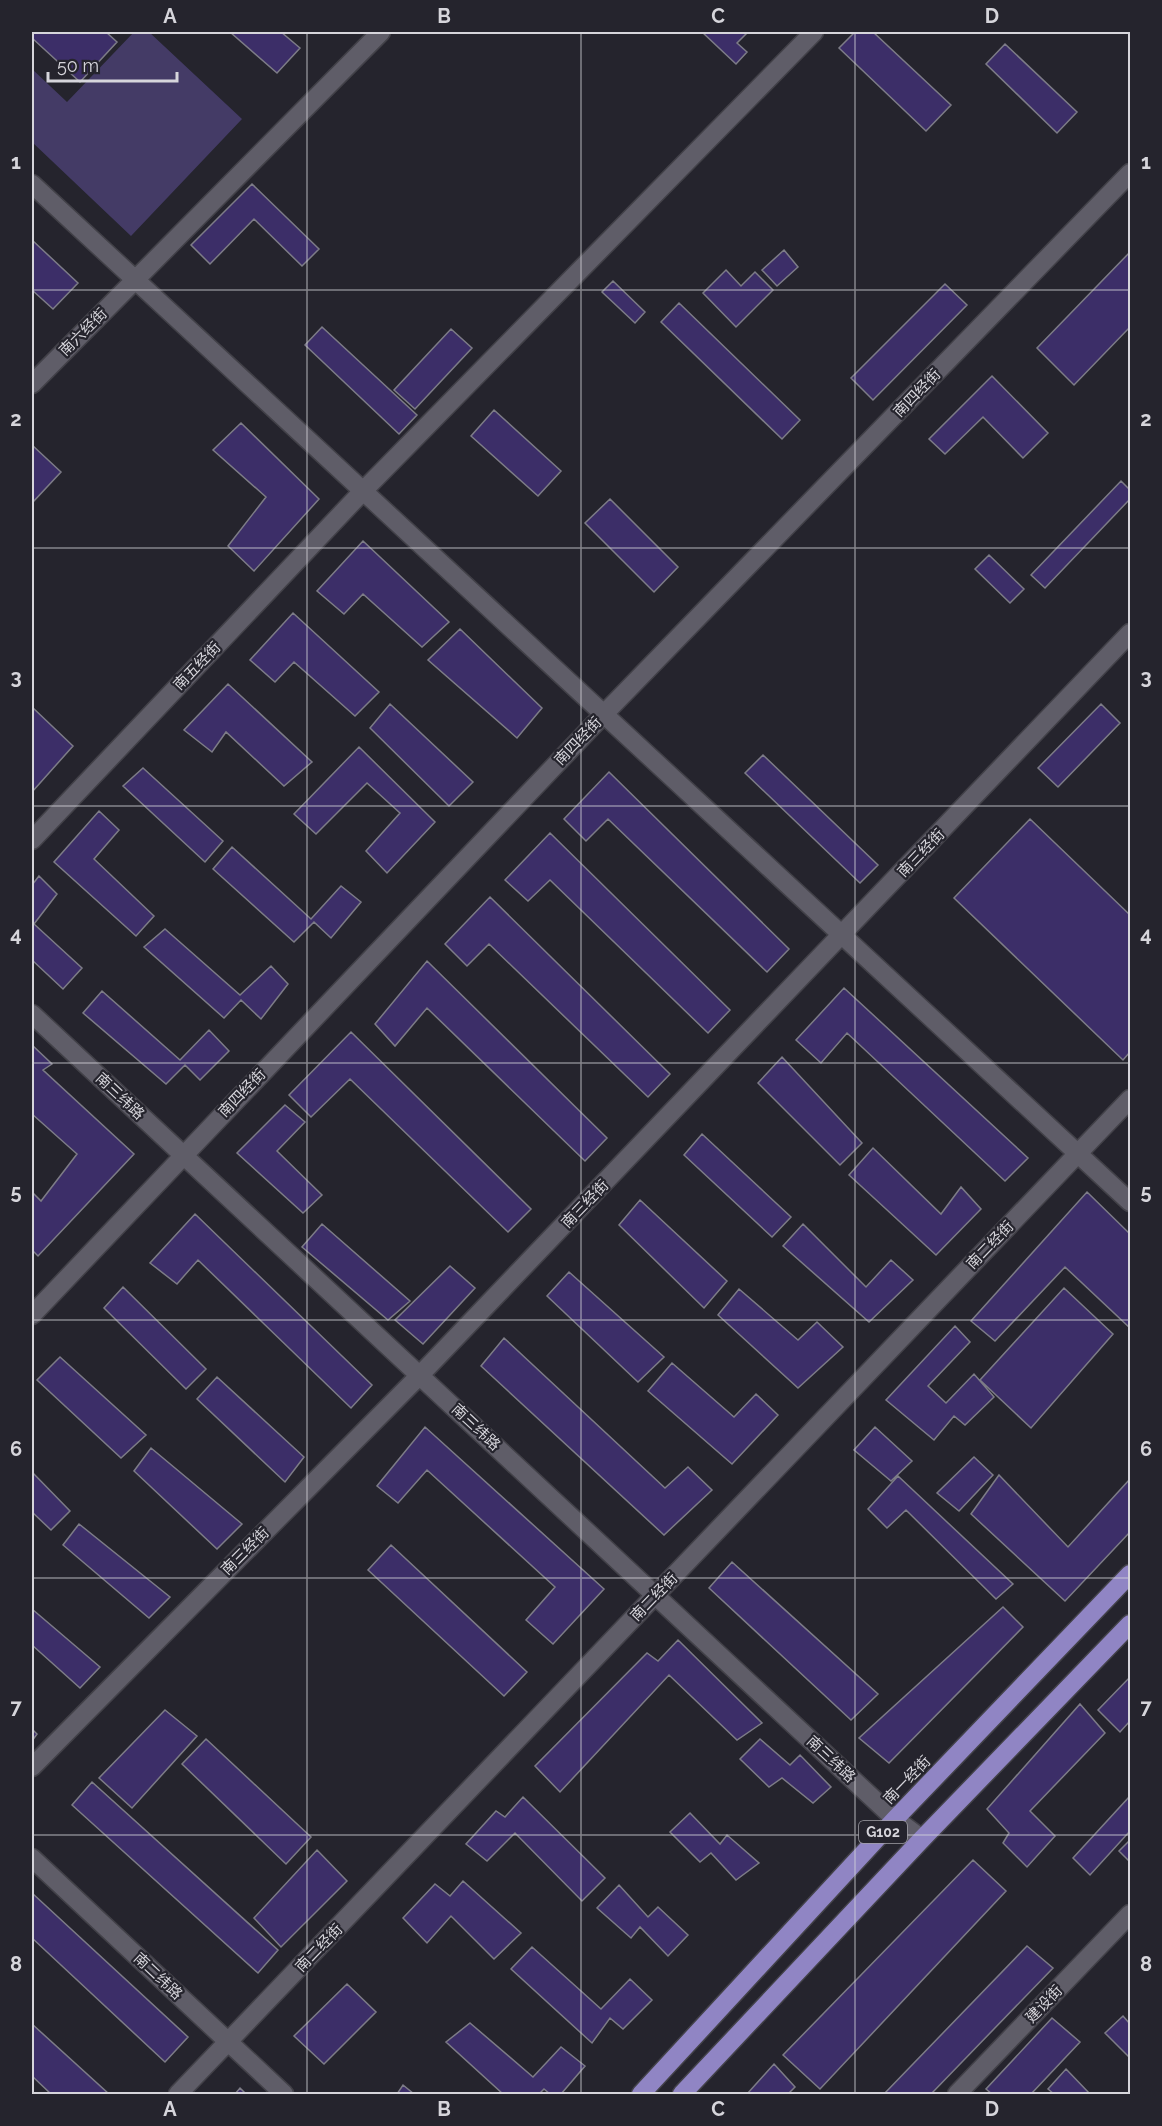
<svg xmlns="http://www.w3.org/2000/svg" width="1162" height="2126" font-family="Raleway,'Noto Sans SC',sans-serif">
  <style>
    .green { fill: #443b66 }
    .building { fill: #3c2e68; stroke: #7d7c87; stroke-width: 1.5 }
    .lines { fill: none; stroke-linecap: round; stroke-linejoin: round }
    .minor-casing { stroke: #424148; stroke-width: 21 }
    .highway-casing { stroke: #424148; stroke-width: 21 }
    .minor { stroke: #5f5d68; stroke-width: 18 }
    .highway { stroke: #9085c4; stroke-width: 18 }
    .grid { fill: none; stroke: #d6d5db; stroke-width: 1.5; stroke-opacity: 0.55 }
    .labels { text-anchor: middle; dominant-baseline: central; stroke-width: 4.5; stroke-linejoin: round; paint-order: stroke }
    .shield { fill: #25242d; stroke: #a1a0a7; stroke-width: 1.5 }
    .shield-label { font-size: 14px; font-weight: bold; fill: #d6d5db }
    .street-label { font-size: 15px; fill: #d6d5db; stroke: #25242d }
    .neatline { fill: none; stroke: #d6d5db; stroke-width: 2 }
    .grid-label { font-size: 20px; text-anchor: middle; font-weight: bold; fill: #d6d5db }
  </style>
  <rect width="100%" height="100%" fill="#25242d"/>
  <!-- green -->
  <path class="green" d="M134,32H149L242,119L131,236L32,142V69L67,102Z"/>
  <!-- building -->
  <path class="building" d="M32,32H106L117,42L80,82L32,38Z
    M230,32H281L300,48L277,73Z
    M702,32H748L737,43L747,52L736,64Z
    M855,32H873L951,105L926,131L839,48Z
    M1005,44L1077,112L1057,133L986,64Z
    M252,184L319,249L302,266L254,219L210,264L191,245Z
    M32,240L78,283L53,309L32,290Z
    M784,250L798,267L777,286L762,270Z
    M1130,252V327L1074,385L1037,348Z
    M726,270L741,286L755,272L773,290L736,327L703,293Z
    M613,281L645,312L635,323L602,292Z
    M945,284L967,305L873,400L851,378Z
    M679,303L800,420L782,439L661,322Z
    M322,327L417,415L399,434L305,345Z
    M451,329L472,348L415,409L394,390Z
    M992,376L1048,433L1023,458L983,417L945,454L929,439Z
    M494,410L561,471L538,496L471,436Z
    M241,423L319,499L254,571L228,546L266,497L213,450Z
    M32,445L61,472L32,503Z
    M1121,481L1130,490V499L1045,588L1031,575Z
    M610,499L678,567L654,592L585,523Z
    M363,541L449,622L422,647L363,594L344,614L317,591Z
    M989,555L1024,589L1010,603L975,569Z
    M293,613L379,692L355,716L294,662L275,682L250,660Z
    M460,629L542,708L517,738L428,660Z
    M228,684L312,762L284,786L226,732L212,752L184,730Z
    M390,704L473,782L449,806L370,728Z
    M1101,704L1120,723L1058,787L1038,768Z
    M32,707L73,746L32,792Z
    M359,747L435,822L387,873L366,851L400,813L367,783L316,834L294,814Z
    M763,755L878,865L860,883L745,773Z
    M143,768L223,841L205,862L123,786Z
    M609,772L789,949L767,972L608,819L586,841L564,819Z
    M99,811L119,830L94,859L154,916L136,936L54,862Z
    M1030,819L1130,915V1052L1123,1060L954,898Z
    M550,833L730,1010L708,1033L550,880L528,901L505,880Z
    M232,847L311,919L341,886L361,902L331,938L314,922L294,942L213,869Z
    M39,876L57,894L34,924L82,968L63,989L32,960V885Z
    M490,897L670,1074L648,1097L489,944L467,966L445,944Z
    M165,929L240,995L271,966L288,984L261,1019L241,1000L224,1018L144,947Z
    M427,961L607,1138L585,1161L427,1008L395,1046L375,1024Z
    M844,988L1028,1158L1005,1181L847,1033L821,1063L796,1040Z
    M102,991L180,1060L209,1030L229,1051L200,1080L185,1065L166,1084L83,1013Z
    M351,1032L531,1209L508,1232L350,1079L311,1117L289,1095Z
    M32,1045L52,1064L43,1070L134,1154L38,1256L32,1250V1192L41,1201L77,1154L32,1114Z
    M782,1057L862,1143L840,1165L758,1083Z
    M285,1105L305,1122L277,1151L322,1195L303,1213L237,1153Z
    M702,1134L791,1217L772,1237L684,1155Z
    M873,1148L941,1214L961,1187L981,1209L936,1255L849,1175Z
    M1087,1192L1130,1234V1328L1065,1267L995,1341L971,1321Z
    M640,1200L727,1281L704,1308L619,1225Z
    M195,1214L372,1385L351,1408L198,1260L177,1284L150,1263Z
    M322,1224L410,1301L388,1320L302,1247Z
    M803,1224L866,1287L891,1260L913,1280L869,1322L783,1246Z
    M450,1266L475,1288L423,1344L395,1320Z
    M569,1272L664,1357L638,1382L547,1296Z
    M123,1287L206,1369L186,1389L104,1308Z
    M1064,1288L1113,1334L1031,1428L980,1380Z
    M739,1289L798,1340L817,1322L843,1347L798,1388L718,1315Z
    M955,1326L970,1342L928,1386L946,1403L974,1374L994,1397L965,1425L954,1416L934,1440L886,1400Z
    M504,1338L665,1488L688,1467L712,1490L664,1535L481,1366Z
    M60,1357L146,1435L121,1458L37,1380Z
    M672,1363L734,1417L756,1394L778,1415L732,1464L648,1391Z
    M217,1377L304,1457L285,1482L197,1399Z
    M425,1427L604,1589L553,1644L526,1620L555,1587L427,1470L398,1503L377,1486Z
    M875,1427L912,1461L891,1481L854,1450Z
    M151,1448L242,1524L217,1549L134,1471Z
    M974,1457L993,1475L959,1511L937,1493Z
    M32,1472L70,1511L51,1530L32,1512Z
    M999,1475L1068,1547L1130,1479V1532L1065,1601L971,1514Z
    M898,1476L1013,1584L996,1599L906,1510L887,1528L868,1509Z
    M79,1524L170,1597L149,1618L63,1545Z
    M391,1545L527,1672L504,1696L368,1570Z
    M732,1562L878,1694L851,1720L709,1588Z
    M1003,1607L1023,1627L889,1763L859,1738Z
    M32,1609L100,1667L80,1688L32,1645Z
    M678,1640L762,1723L737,1740L669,1675L560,1792L535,1766L647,1653L658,1661Z
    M1130,1677V1721L1120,1732L1098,1710Z
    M1080,1704L1105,1733L1030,1811L1055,1836L1027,1867L1003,1843L1009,1833L987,1809Z
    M165,1710L197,1736L132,1808L99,1778Z
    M32,1729L37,1734L32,1741Z
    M206,1739L311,1837L286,1864L182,1764Z
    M760,1739L790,1765L800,1755L831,1787L813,1803L782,1778L769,1787L740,1759Z
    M92,1782L278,1950L258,1973L72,1805Z
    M1130,1796V1831L1090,1875L1073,1858Z
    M523,1797L605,1878L582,1901L515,1833L487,1861L466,1844L496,1811L505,1817Z
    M690,1813L720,1844L727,1835L759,1863L736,1880L711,1853L700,1862L670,1832Z
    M1130,1840V1862L1119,1851Z
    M317,1850L347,1881L281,1947L254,1918Z
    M973,1860L1006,1891L820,2089L783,2055Z
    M463,1881L521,1933L494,1959L451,1916L427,1943L403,1918L435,1884L450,1896Z
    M619,1885L648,1917L658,1907L688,1935L668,1956L640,1927L631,1938L597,1908Z
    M32,1893L188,2037L165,2062L32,1938Z
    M1027,1946L1053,1968L931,2094H884Z
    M532,1947L601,2009L630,1979L652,2000L623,2029L610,2018L592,2043L511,1969Z
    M347,1984L376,2012L324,2064L294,2036Z
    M1123,2016L1130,2024V2058L1105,2033Z
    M1052,2018L1080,2042L1031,2094H992L986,2089Z
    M470,2023L533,2077L561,2047L585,2066L561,2094H550L544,2089L539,2094H503L446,2042Z
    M32,2024L109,2094H51L32,2076Z
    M774,2064L795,2087L788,2094H747Z
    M1066,2069L1090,2094H1054L1048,2089Z
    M403,2085L414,2094H397Z
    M240,2088L246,2094H235Z"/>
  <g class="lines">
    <defs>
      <path id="minor" d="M32,184L1130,1202
        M32,384L381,32
        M32,840L363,491L814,32
        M32,1014L895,1819L922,1839
        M32,1315L603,715L1130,173
        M32,1767L420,1375L1130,633
        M32,1858L284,2094
        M178,2094L1130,1099
        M957,2094L1130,1914"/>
      <path id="highway" d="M641,2094L895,1819L1130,1574
        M682,2094L922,1839L1130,1624"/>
    </defs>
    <!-- minor casing -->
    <use href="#minor" class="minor-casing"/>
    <!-- highway casing -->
    <use href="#highway" class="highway-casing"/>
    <!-- minor -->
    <use href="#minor" class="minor"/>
    <!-- highway -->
    <use href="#highway" class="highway"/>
  </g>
  <!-- grid -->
  <path class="grid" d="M307,32V2094M581,32V2094M855,32V2094M32,290H1130M32,548H1130M32,806H1130M32,1063H1130M32,1320H1130M32,1578H1130M32,1835H1130"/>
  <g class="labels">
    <!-- shield labels -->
    <rect class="shield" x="859" y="1821" width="48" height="22" rx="4.5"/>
    <g class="shield-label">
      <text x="883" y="1832">G102</text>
    </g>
    <!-- street labels -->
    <g class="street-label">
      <text transform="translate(83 332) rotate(-45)">南六经街</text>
      <text transform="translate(917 393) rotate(-46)">南四经街</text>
      <text transform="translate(197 666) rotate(-46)">南五经街</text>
      <text transform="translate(578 741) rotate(-46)">南四经街</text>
      <text transform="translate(921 853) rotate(-46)">南三经街</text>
      <text transform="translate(242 1093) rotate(-46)">南四经街</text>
      <text transform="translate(120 1096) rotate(43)">南三纬路</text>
      <text transform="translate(585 1204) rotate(-46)">南三经街</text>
      <text transform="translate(990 1245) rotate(-46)">南二经街</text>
      <text transform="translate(476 1427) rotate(43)">南三纬路</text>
      <text transform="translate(245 1551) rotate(-45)">南三经街</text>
      <text transform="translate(654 1597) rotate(-46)">南二经街</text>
      <text transform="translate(831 1759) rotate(43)">南三纬路</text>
      <text transform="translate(907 1780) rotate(-46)">南一经街</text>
      <text transform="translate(319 1948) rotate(-46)">南二经街</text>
      <text transform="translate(158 1976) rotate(43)">南二纬路</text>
      <text transform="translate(1044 2004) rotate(-46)">建设街</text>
    </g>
  </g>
  <!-- border -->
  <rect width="1162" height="2126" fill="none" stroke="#25242d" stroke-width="66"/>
  <!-- scale -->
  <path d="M48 72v9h129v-9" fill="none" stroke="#d6d5db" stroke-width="3"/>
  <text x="57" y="72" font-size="18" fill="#d6d5db" stroke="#25242d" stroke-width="4.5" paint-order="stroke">50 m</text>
  <rect x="33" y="33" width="1096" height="2060" class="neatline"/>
  <g class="grid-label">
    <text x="170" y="23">A</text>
    <text x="444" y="23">B</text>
    <text x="718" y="23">C</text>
    <text x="992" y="23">D</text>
    <text x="16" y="169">1</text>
    <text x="1146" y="169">1</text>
    <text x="16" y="426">2</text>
    <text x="1146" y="426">2</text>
    <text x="16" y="684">3</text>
    <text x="1146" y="684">3</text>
    <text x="16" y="941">4</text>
    <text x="1146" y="941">4</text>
    <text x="16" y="1199">5</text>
    <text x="1146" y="1199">5</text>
    <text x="16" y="1456">6</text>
    <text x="1146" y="1456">6</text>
    <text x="16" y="1714">7</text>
    <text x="1146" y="1714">7</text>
    <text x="16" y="1971">8</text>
    <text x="1146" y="1971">8</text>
    <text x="170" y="2116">A</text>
    <text x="444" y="2116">B</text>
    <text x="718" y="2116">C</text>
    <text x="992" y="2116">D</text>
  </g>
</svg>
